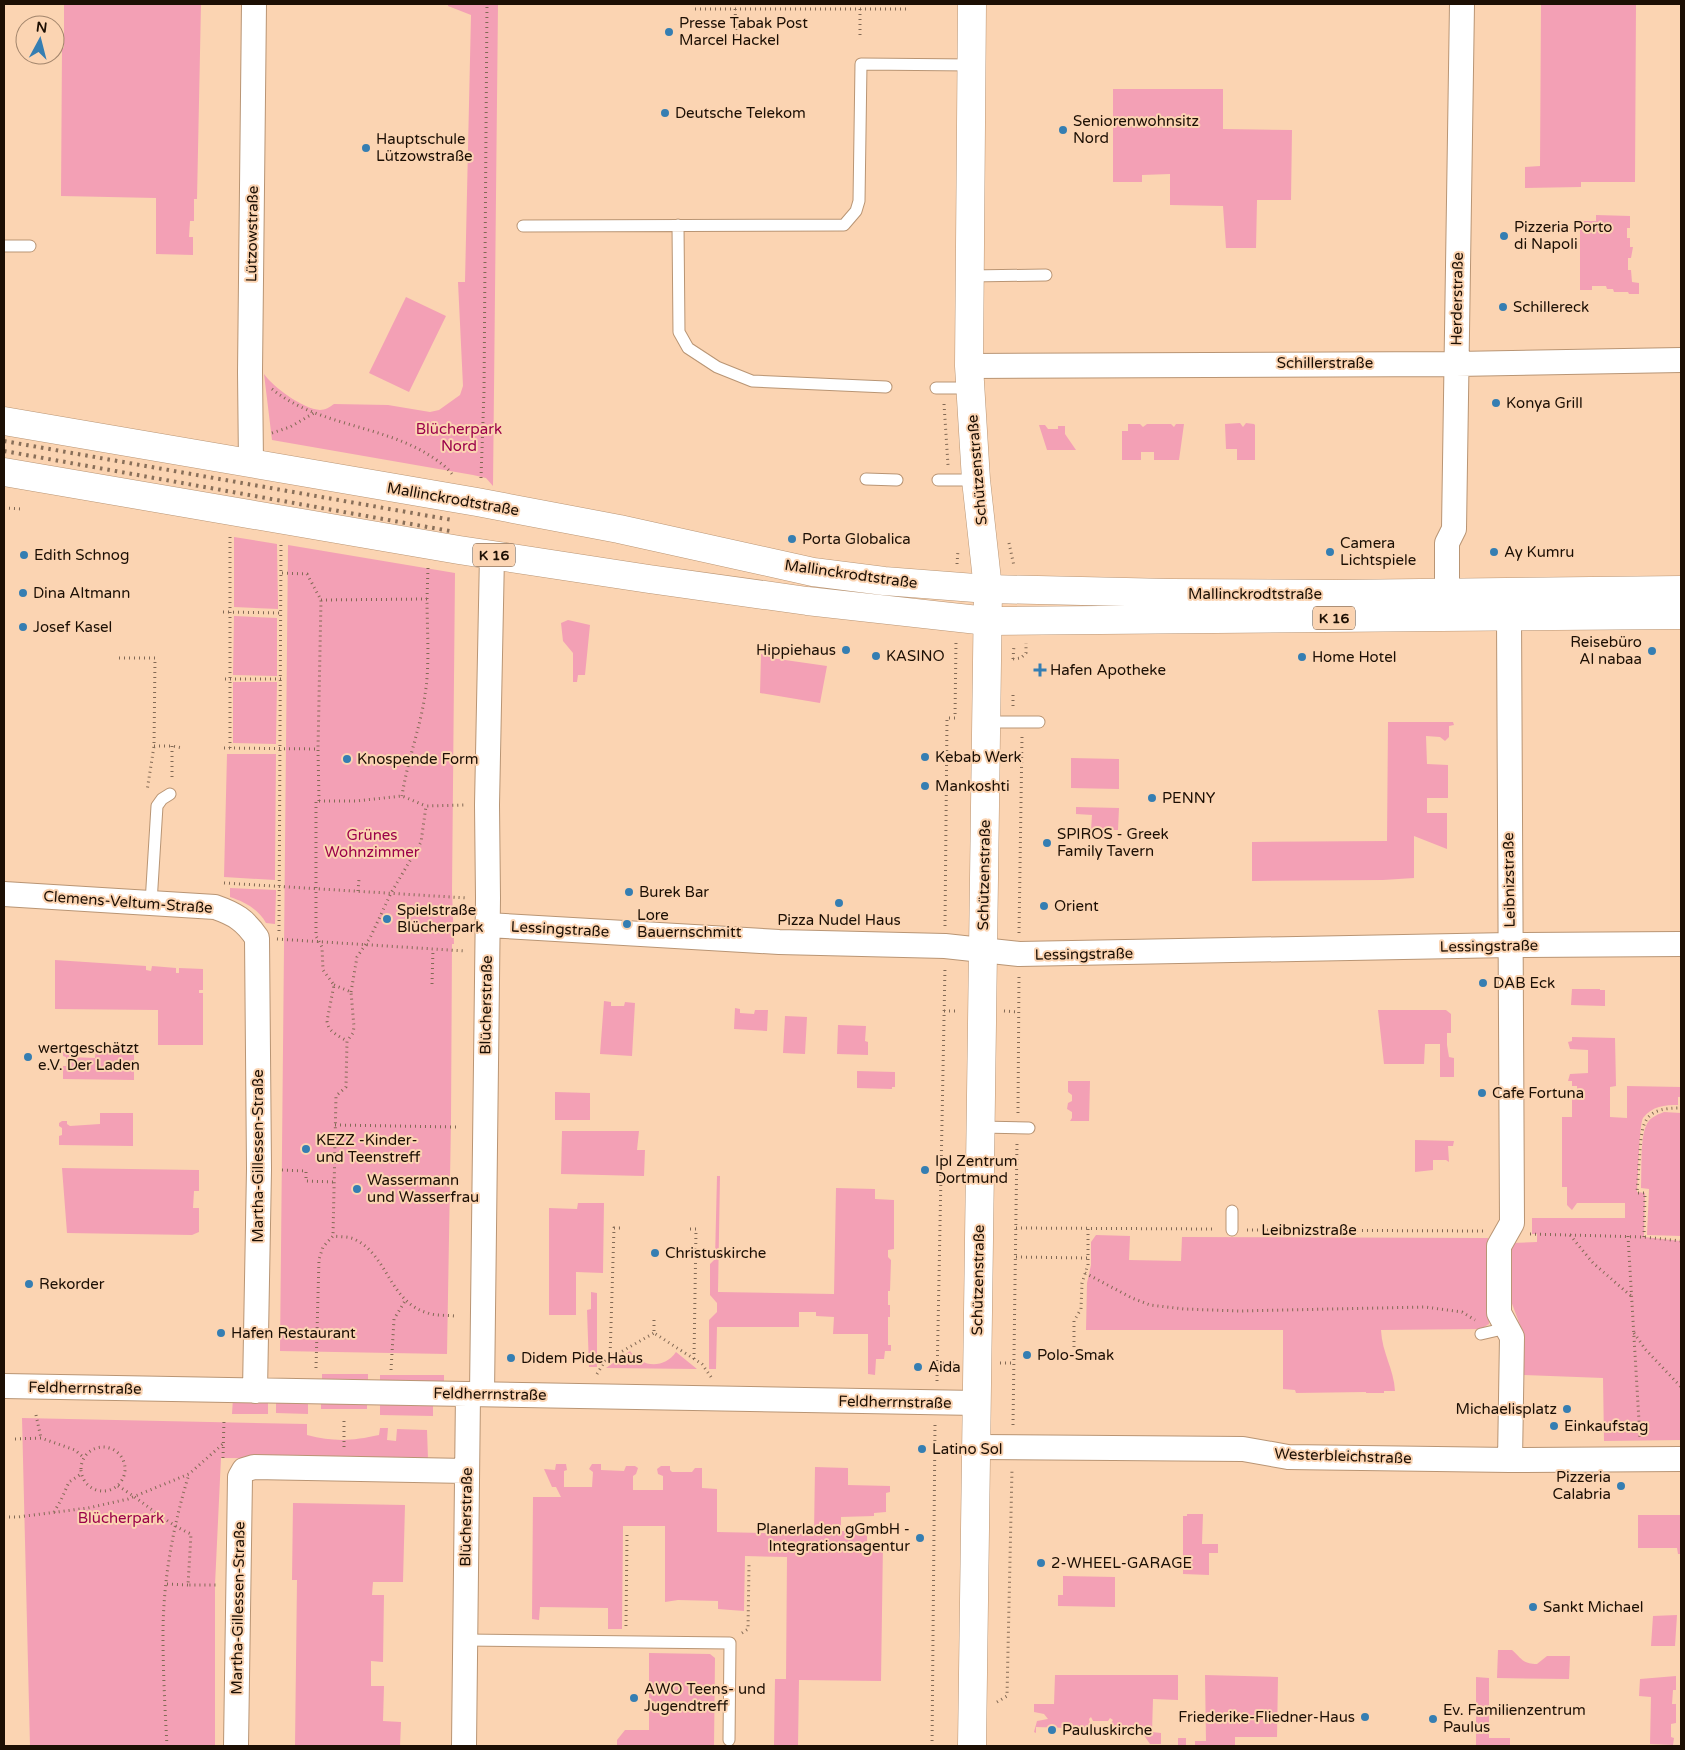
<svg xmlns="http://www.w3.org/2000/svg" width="1685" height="1750" font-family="'Varela Round',sans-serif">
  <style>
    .green { fill: #f3a0b5 }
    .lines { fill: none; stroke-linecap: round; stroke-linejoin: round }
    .lane-casing { stroke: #b99574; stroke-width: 13 }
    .street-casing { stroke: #b99574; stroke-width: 26 }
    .secondary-casing { stroke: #b99574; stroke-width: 29 }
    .primary-casing { stroke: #b99574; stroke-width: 29 }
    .path { stroke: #826954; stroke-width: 3; stroke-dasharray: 1 4; stroke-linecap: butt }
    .lane { stroke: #fff; stroke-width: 11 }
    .street { stroke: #fff; stroke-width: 24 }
    .secondary { stroke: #fff; stroke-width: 28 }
    .primary { stroke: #fff; stroke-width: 28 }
    .rail { stroke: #896f59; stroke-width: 4; stroke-dasharray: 2.5 5; stroke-linecap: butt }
    .poi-dot { fill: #357eb2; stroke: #fbd4b2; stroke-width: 2 }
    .labels { text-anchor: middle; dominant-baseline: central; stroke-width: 4; stroke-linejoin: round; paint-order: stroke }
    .shield { fill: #fbd4b2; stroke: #5f4a38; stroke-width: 1 }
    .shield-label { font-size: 14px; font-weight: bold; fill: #1c0f04 }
    .poi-label { font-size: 15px; fill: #1c0f04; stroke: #fbd4b2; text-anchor: start }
    .street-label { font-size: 15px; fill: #1c0f04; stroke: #fbd4b2 }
    .park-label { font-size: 15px; fill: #9b014a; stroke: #fbd4b2 }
  </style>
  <rect width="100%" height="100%" fill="#fbd4b2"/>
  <!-- green -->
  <path class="green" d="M64,4H201L197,199H194V221H190L189,237H193V255L156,254V198L61,196L62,49L64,48Z
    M448,4H498L493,486L486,478L473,475L272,440L264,374C273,387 303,409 320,410C325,410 330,407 334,404L388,405L430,412L439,410L460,395L463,386L458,282H465L471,15L448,6Z
    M1541,4H1636L1635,182H1581V187L1525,188V167L1540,166Z
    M1113,89H1223V129L1292,130L1291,200H1257L1256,248H1226L1223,206L1170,205V174L1142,175V182H1113Z
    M1596,215L1630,216V228H1627V238H1630V247H1633L1631,258H1628V270H1631L1632,282L1639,283V294H1629L1628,292H1614L1613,289H1607L1606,286H1592V290H1580V221H1596Z
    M406,297L446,316L409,392L369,373Z
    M1240,423L1243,427L1246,423L1254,424L1255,425V460H1237V449H1226L1225,424Z
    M1128,424H1140L1143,427L1147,424H1171L1174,427L1176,424H1184L1179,460H1154V452H1141V460H1122V431H1128Z
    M1039,425H1045L1048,429H1058V426H1065V434L1076,450H1047Z
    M234,537L277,544L278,609L234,607Z
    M288,545L455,573L452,891L454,944H452L451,1121L447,1354L280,1351Z
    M234,616L277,618V676L233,675Z
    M568,620L590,625L585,675H578L577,682H573V653L563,641L561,623Z
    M761,654L771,656V658L827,666L820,703L760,693Z
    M233,682H277L276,744L233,743Z
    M1388,722H1453L1454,725L1449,726V737L1445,741L1440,737L1426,736L1427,764L1448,765V798H1427V813H1447V849L1414,836V878L1383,880L1252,881V842L1387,841Z
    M227,754H276L275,880L224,877Z
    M1071,758L1119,759V789L1071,788Z
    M1076,807L1119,808L1118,830H1091L1092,815L1076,814Z
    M230,888L276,890L275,924L266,923C258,909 245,902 230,897Z
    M55,960L146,966V970L151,971L152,966L176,968V973H179V968L203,969V990H199V993H203V1045H158V1010L55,1009Z
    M1572,989H1600V990H1605V1006L1571,1005Z
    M604,1001L611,1002V1006H624L625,1002L635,1003L632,1056L600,1054Z
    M735,1008L740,1009V1013L754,1014L755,1010H768L767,1031L734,1029Z
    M1378,1010H1446L1451,1014V1033H1447V1045L1449,1057L1454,1058V1077H1440V1044H1425L1424,1064H1384Z
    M785,1016L807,1017L805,1054L783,1053Z
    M838,1025L866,1026L865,1041L868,1042V1055L837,1054Z
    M1572,1037L1615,1038L1616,1086L1610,1087V1117L1627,1118V1086L1681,1087V1097H1678V1105C1665,1105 1652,1106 1643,1118C1639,1125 1638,1181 1637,1192L1645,1193L1644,1237L1681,1241V1440L1604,1441L1603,1378L1523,1375V1333L1511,1301L1512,1243L1537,1242V1234H1532V1218H1625V1203H1577L1572,1210L1567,1205V1187H1562V1117H1572V1095L1577,1094V1086H1572V1081H1568L1570,1074L1588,1073V1050L1570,1049L1568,1042L1572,1041Z
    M96,1045H134V1080L63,1079V1066H66V1057L63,1056V1052H71V1057L95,1058Z
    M857,1071L895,1072V1087H892V1089L857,1088Z
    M1068,1081H1090L1089,1121H1070L1072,1118V1112L1067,1109L1068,1103L1072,1101V1095L1068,1092Z
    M555,1092L590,1093V1120H555Z
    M1664,1112L1681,1113V1236L1647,1235L1649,1189L1641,1188C1642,1173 1640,1138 1646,1126C1649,1118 1656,1115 1664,1112Z
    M100,1113H133V1146L59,1145V1136L62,1135V1128L59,1126V1123L62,1121H67V1124L70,1126L100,1124Z
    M562,1131H639L637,1150H645L644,1176L561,1174Z
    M1415,1140L1454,1141L1453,1146H1448L1449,1162L1446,1160H1433V1170L1415,1172Z
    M62,1168L199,1170V1191H194L193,1208H199V1232L192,1235L67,1233Z
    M717,1176H720L718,1292L834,1294L836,1188L875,1189V1199L894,1200V1249L888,1250V1257L891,1260L890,1291H888V1305H890V1317H888V1345H891V1351H885L884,1359H876L875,1375L868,1374V1334H833L834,1317L816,1316V1312H799V1327H717L716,1369H709V1320L717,1312V1303L710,1295V1264L715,1259Z
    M578,1203H604L603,1273L576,1272V1315H549V1208L577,1209Z
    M1096,1235L1130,1236L1129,1260L1181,1261L1182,1237L1488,1238L1489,1324L1481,1329L1381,1330C1382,1353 1394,1369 1395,1391H1384V1393H1366V1392L1296,1393L1295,1390L1283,1389V1330H1086L1087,1283L1091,1265V1242Z
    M591,1292L597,1293V1367H589L587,1310L591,1309Z
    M630,1351C642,1368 664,1369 676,1352L697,1369L606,1368Z
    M322,1374H368V1385L322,1384Z
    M380,1375H444V1382H380Z
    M321,1397H367V1409H321Z
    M233,1398L268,1399V1414H232Z
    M276,1399H308V1414L276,1413Z
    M380,1400L433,1401V1416L380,1415Z
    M22,1418L307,1424V1435C334,1442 352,1441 379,1435L380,1428H388L387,1440L396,1441L397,1429L427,1430L428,1459L221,1458L215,1585V1746H30Z
    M556,1464H566L567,1470L564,1471V1487H592L593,1472L589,1469L592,1464H601V1470L624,1471L626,1466H635L638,1468L636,1474L633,1476V1490H663V1476L658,1474L657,1469L661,1466H670V1470L672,1472H692L695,1468H702V1488L717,1489V1532L814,1534L815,1467L848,1468V1485L890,1486V1492L886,1493V1512L874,1513V1516L841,1517V1531H867V1542H883L881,1681L799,1680L798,1746H774L775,1679H786L787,1557L745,1556L744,1611L718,1609V1601L678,1600L665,1602V1526H623L622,1629H608V1608L540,1607L539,1620L532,1619L533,1497H561L556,1487H552L544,1469L555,1470Z
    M293,1503L405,1505L403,1582H373L372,1595H384L383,1662L371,1661V1686H384L383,1721L401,1722L400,1746H295L297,1580H292Z
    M1187,1514H1203L1202,1544H1218V1553H1209V1575L1183,1574V1516H1187Z
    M1638,1515H1681V1554H1678L1677,1548H1638Z
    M1063,1576L1115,1577V1607L1058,1606V1595H1063Z
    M1677,1615L1675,1646H1651L1653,1616Z
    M1498,1650H1512C1522,1659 1523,1664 1537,1664L1547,1656H1570L1569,1679L1497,1678Z
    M649,1653L710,1654L715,1658L714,1746H617V1740L625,1730H649Z
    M1055,1675H1178V1700L1153,1699L1152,1732L1161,1733V1744H1150L1141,1731H1128L1119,1738L1111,1723L1113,1720L1110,1718L1108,1721H1093L1091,1717L1089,1719L1090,1723L1083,1736H1071V1733H1068V1728L1036,1727V1733L1034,1732L1037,1721L1048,1719L1044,1714L1034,1712V1704H1054Z
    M1205,1675L1278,1677L1277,1737H1235V1746H1178V1738H1186V1745H1195V1741H1206Z
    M1676,1676V1690H1673L1672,1704H1676V1723L1671,1724V1737L1674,1738L1673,1745L1650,1744L1651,1697L1639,1696L1640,1679Z
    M1476,1677L1489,1678V1738H1510V1746H1476Z"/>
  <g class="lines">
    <defs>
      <path id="lane" d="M678,225L679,332L688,348L717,367L752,381L886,387
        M523,226L844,225L856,211L859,201L861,64L972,65
        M4,246H30
        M970,276L1046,275
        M936,388H971
        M866,479L897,480
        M938,480H976
        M986,722H1039
        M151,903L157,806L162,799L170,794
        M980,1127L1029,1128
        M1232,1211V1230
        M1481,1334L1507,1328
        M465,1640L730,1643L729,1740"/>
      <path id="street" d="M969,366L1456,364L1681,360
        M251,464L250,372L254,4
        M1447,592V543L1454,529L1462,4
        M1509,616L1512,1223L1499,1246V1313L1512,1337L1510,1460
        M4,894L215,907C235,914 245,920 257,938L259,1169L255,1391
        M487,925L779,942L945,946L1019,954L1510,945L1681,944
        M4,1386L977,1403
        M482,1394L488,898L487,805L492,555
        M976,1447L1243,1449L1288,1457L1510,1460L1681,1459
        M236,1746L240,1477L244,1470L254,1467L467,1471
        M464,1746L468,1394"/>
      <path id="secondary" d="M972,1746L988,589L976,480L969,366L972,4"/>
      <path id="primary" d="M4,421L477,502L619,529L813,572L884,581L988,589L1170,593L1336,594L1681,590
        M4,472L459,550L649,579L807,601L987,621L1681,615"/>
    </defs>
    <!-- lane casing -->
    <use href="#lane" class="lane-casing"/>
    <!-- street casing -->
    <use href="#street" class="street-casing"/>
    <!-- secondary casing -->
    <use href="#secondary" class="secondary-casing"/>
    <!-- primary casing -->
    <use href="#primary" class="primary-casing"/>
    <!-- path -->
    <path class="path" d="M735,4L736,37
      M860,4V37
      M695,9H909
      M272,389C315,424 377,425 424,452C434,458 445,465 452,474
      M944,404L948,465
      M272,433L290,427L314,413
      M481,478L484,392L487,4
      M4,508L22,509
      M1009,543L1014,566
      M957,564L958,550
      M282,573L307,574L321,600L318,749
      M427,599L428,567
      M321,600L427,599C427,630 430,664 425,695C420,729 407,762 402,796
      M223,612L281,613
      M119,658H155L154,746L147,791
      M1013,659L1014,645
      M1013,659L1021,658L1026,653V643
      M225,679H281
      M1013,706V692
      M154,746H172L183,748
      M172,746V780
      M224,748L318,749L319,801H316V936L322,947L323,970L334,985L327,1021C328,1032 339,1036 347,1041L346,1087L336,1096L333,1236
      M230,748V534
      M319,801H356L402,796L426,806
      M224,883L467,898
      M358,891L359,879
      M945,926L947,718H955L956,640
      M279,931L281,542
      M1019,933L1022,737
      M277,939L465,951
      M432,984L433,949
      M334,985L351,992L354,1027L353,1033L347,1041
      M351,992L357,957L370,938L391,893L421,842L426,806L465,805
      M944,1011H958
      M1004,1011L1019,1012
      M1018,1113L1019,974
      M335,1125L456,1127
      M282,1170L306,1171V1181L334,1182
      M1016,1228L1216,1229
      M690,1229H696L694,1359
      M1247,1230L1484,1231
      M1530,1234L1644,1237L1681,1241
      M1570,1235L1593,1263L1631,1296
      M1628,1236L1640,1438
      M1644,1237L1645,1193H1637C1638,1178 1639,1164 1640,1150C1642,1118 1647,1108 1681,1108
      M1016,1257L1088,1258
      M1085,1273L1132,1298L1150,1305L1184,1309L1239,1311L1425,1307L1462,1312L1475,1320
      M654,1320V1333L702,1364L711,1377
      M1634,1333L1646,1350L1681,1387
      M1074,1347V1321L1081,1309L1082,1283L1088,1265V1228
      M610,1358L614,1228H622
      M938,1363H955
      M1000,1363H1014
      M316,1368L319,1259L323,1247L333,1236C340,1237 349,1236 356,1240C388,1256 390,1303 428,1313C436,1316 446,1315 455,1316
      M391,1370L394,1319L405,1301
      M597,1374L605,1361L654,1333
      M937,1381L945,967
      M36,1415L41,1438
      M344,1421V1448
      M1013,1425L1017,1142
      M15,1439L41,1438L75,1450L83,1457
      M81 1469a22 22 0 1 1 44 0a22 22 0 1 1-44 0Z
      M223,1458L224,1419
      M118,1486C143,1501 164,1522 191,1534L188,1585H216
      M54,1512L61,1500L69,1482L81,1474
      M4,1517H18L88,1508L128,1499L189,1474L224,1443
      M167,1584L188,1585
      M626,1626L627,1531
      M742,1633L748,1629L749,1563
      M997,1702L1007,1696L1012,1469
      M167,1746C165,1709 163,1672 163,1635C163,1580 173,1526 189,1474
      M932,1746L935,1424"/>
    <!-- lane -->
    <use href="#lane" class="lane"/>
    <!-- street -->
    <use href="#street" class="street"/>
    <!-- secondary -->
    <use href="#secondary" class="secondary"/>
    <!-- primary -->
    <use href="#primary" class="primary"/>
    <!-- rail -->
    <path class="rail" d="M4,441L452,520
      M4,451L450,531"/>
  </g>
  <!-- markers -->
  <g class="poi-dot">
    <circle cx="669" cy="32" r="5"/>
    <circle cx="665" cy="113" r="5"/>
    <circle cx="1063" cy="130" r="5"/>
    <circle cx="366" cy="148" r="5"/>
    <circle cx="1504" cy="236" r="5"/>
    <circle cx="1503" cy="307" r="5"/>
    <circle cx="1496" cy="403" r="5"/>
    <circle cx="792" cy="539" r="5"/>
    <circle cx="1330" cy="552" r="5"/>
    <circle cx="1494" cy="552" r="5"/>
    <circle cx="24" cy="555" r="5"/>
    <circle cx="23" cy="593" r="5"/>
    <circle cx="23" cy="627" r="5"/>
    <circle cx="846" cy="650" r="5"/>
    <circle cx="1652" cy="651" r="5"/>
    <circle cx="876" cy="656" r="5"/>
    <circle cx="1302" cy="657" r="5"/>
    <path d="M1037.5 662.5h5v5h5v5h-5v5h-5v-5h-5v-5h5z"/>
    <circle cx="925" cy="757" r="5"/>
    <circle cx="347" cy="759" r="5"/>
    <circle cx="925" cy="786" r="5"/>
    <circle cx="1152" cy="798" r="5"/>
    <circle cx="1047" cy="843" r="5"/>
    <circle cx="629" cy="892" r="5"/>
    <circle cx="839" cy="903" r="5"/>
    <circle cx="1044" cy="906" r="5"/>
    <circle cx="387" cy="919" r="5"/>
    <circle cx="627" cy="924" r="5"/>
    <circle cx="1483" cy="983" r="5"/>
    <circle cx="28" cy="1057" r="5"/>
    <circle cx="1482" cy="1093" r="5"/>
    <circle cx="306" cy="1149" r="5"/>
    <circle cx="925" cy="1170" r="5"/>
    <circle cx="357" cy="1189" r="5"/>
    <circle cx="655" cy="1253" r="5"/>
    <circle cx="29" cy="1284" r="5"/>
    <circle cx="221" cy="1333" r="5"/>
    <circle cx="1027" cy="1355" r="5"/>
    <circle cx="511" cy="1358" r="5"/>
    <circle cx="918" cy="1367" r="5"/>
    <circle cx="1567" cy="1409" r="5"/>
    <circle cx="1554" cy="1426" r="5"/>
    <circle cx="922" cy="1449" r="5"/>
    <circle cx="1621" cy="1486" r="5"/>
    <circle cx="920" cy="1538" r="5"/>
    <circle cx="1041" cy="1563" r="5"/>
    <circle cx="1533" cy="1607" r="5"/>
    <circle cx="634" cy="1698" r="5"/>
    <circle cx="1365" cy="1717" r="5"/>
    <circle cx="1433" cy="1719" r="5"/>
    <circle cx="1052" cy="1730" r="5"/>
  </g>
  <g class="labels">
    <!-- shield labels -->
    <g class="shield">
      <rect x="473" y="543.5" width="42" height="23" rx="4"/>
      <rect x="1313" y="606.5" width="42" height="23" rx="4"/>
    </g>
    <g class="shield-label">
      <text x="494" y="555">K 16</text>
      <text x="1334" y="618">K 16</text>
    </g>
    <!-- poi labels -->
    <g class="poi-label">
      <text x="679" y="23">Presse Tabak Post<tspan x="679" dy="17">Marcel Hackel</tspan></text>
      <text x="675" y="113">Deutsche Telekom</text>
      <text x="1073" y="121">Seniorenwohnsitz<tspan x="1073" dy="17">Nord</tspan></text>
      <text x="376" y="139">Hauptschule<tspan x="376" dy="17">Lützowstraße</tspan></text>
      <text x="1514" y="227">Pizzeria Porto<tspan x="1514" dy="17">di Napoli</tspan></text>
      <text x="1513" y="307">Schillereck</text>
      <text x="1506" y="403">Konya Grill</text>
      <text x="802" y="539">Porta Globalica</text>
      <text x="1340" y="543">Camera<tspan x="1340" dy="17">Lichtspiele</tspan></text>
      <text x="1504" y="552">Ay Kumru</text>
      <text x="34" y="555">Edith Schnog</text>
      <text x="33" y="593">Dina Altmann</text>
      <text x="33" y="627">Josef Kasel</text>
      <text x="1642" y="642" text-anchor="end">Reisebüro<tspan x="1642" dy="17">Al nabaa</tspan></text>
      <text x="836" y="650" text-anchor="end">Hippiehaus</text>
      <text x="886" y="656">KASINO</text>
      <text x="1312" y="657">Home Hotel</text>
      <text x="1050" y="670">Hafen Apotheke</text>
      <text x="935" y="757">Kebab Werk</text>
      <text x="357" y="759">Knospende Form</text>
      <text x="935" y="786">Mankoshti</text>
      <text x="1162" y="798">PENNY</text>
      <text x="1057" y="834">SPIROS - Greek<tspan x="1057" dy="17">Family Tavern</tspan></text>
      <text x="639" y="892">Burek Bar</text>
      <text x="1054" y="906">Orient</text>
      <text x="397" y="910">Spielstraße<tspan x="397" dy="17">Blücherpark</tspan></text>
      <text x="637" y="915">Lore<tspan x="637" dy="17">Bauernschmitt</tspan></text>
      <text x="839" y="920" text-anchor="middle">Pizza Nudel Haus</text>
      <text x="1493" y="983">DAB Eck</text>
      <text x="38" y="1048">wertgeschätzt<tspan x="38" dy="17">e.V. Der Laden</tspan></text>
      <text x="1492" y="1093">Cafe Fortuna</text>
      <text x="316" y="1140">KEZZ -Kinder-<tspan x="316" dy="17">und Teenstreff</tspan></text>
      <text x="935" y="1161">Ipl Zentrum<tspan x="935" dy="17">Dortmund</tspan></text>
      <text x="367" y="1180">Wassermann<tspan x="367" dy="17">und Wasserfrau</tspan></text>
      <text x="665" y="1253">Christuskirche</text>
      <text x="39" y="1284">Rekorder</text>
      <text x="231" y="1333">Hafen Restaurant</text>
      <text x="1037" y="1355">Polo-Smak</text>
      <text x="521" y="1358">Didem Pide Haus</text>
      <text x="928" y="1367">Aida</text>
      <text x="1557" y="1409" text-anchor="end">Michaelisplatz</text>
      <text x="1564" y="1426">Einkaufstag</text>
      <text x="932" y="1449">Latino Sol</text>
      <text x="1611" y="1477" text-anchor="end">Pizzeria<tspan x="1611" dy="17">Calabria</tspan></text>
      <text x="910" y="1529" text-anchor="end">Planerladen gGmbH -<tspan x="910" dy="17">Integrationsagentur</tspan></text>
      <text x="1051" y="1563">2-WHEEL-GARAGE</text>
      <text x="1543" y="1607">Sankt Michael</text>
      <text x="644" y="1689">AWO Teens- und<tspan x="644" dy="17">Jugendtreff</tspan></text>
      <text x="1443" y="1710">Ev. Familienzentrum<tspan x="1443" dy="17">Paulus</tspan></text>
      <text x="1355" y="1717" text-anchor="end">Friederike-Fliedner-Haus</text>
      <text x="1062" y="1730">Pauluskirche</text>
    </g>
    <!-- street labels -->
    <g class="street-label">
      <text transform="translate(252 234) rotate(-89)">Lützowstraße</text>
      <text transform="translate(1457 299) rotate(-89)">Herderstraße</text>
      <text x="1325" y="363">Schillerstraße</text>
      <text transform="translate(977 470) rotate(-95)">Schützenstraße</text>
      <text transform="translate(453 499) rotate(10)">Mallinckrodtstraße</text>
      <text transform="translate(851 574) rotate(8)">Mallinckrodtstraße</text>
      <text x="1255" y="594">Mallinckrodtstraße</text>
      <text transform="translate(984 875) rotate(-89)">Schützenstraße</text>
      <text transform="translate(1509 880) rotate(-91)">Leibnizstraße</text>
      <text transform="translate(128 902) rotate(4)">Clemens-Veltum-Straße</text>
      <text transform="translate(560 929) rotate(3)">Lessingstraße</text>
      <text transform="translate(1489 946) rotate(-1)">Lessingstraße</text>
      <text transform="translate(1084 954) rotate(-1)">Lessingstraße</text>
      <text transform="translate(486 1005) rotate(-89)">Blücherstraße</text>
      <text transform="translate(258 1156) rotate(-90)">Martha-Gillessen-Straße</text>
      <text x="1309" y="1230">Leibnizstraße</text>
      <text transform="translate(978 1280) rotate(-89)">Schützenstraße</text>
      <text transform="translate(85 1388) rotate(1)">Feldherrnstraße</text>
      <text transform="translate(490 1394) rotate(1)">Feldherrnstraße</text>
      <text transform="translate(895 1402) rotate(1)">Feldherrnstraße</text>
      <text transform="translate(1343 1456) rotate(2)">Westerbleichstraße</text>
      <text transform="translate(466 1517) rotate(-89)">Blücherstraße</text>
      <text transform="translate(238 1608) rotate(-89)">Martha-Gillessen-Straße</text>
    </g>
    <!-- park labels -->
    <g class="park-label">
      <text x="459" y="429">Blücherpark<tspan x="459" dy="17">Nord</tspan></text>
      <text x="372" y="835">Grünes<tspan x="372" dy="17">Wohnzimmer</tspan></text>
      <text x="121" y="1518">Blücherpark</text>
    </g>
  </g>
  <!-- border -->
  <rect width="1685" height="1750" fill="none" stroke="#1c0f04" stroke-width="10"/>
  <!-- north arrow -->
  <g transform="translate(40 40) rotate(7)"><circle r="24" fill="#fbd4b2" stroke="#a2856c"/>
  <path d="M0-4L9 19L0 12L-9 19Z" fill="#357eb2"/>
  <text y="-8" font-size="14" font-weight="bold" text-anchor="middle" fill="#1c0f04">N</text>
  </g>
</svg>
